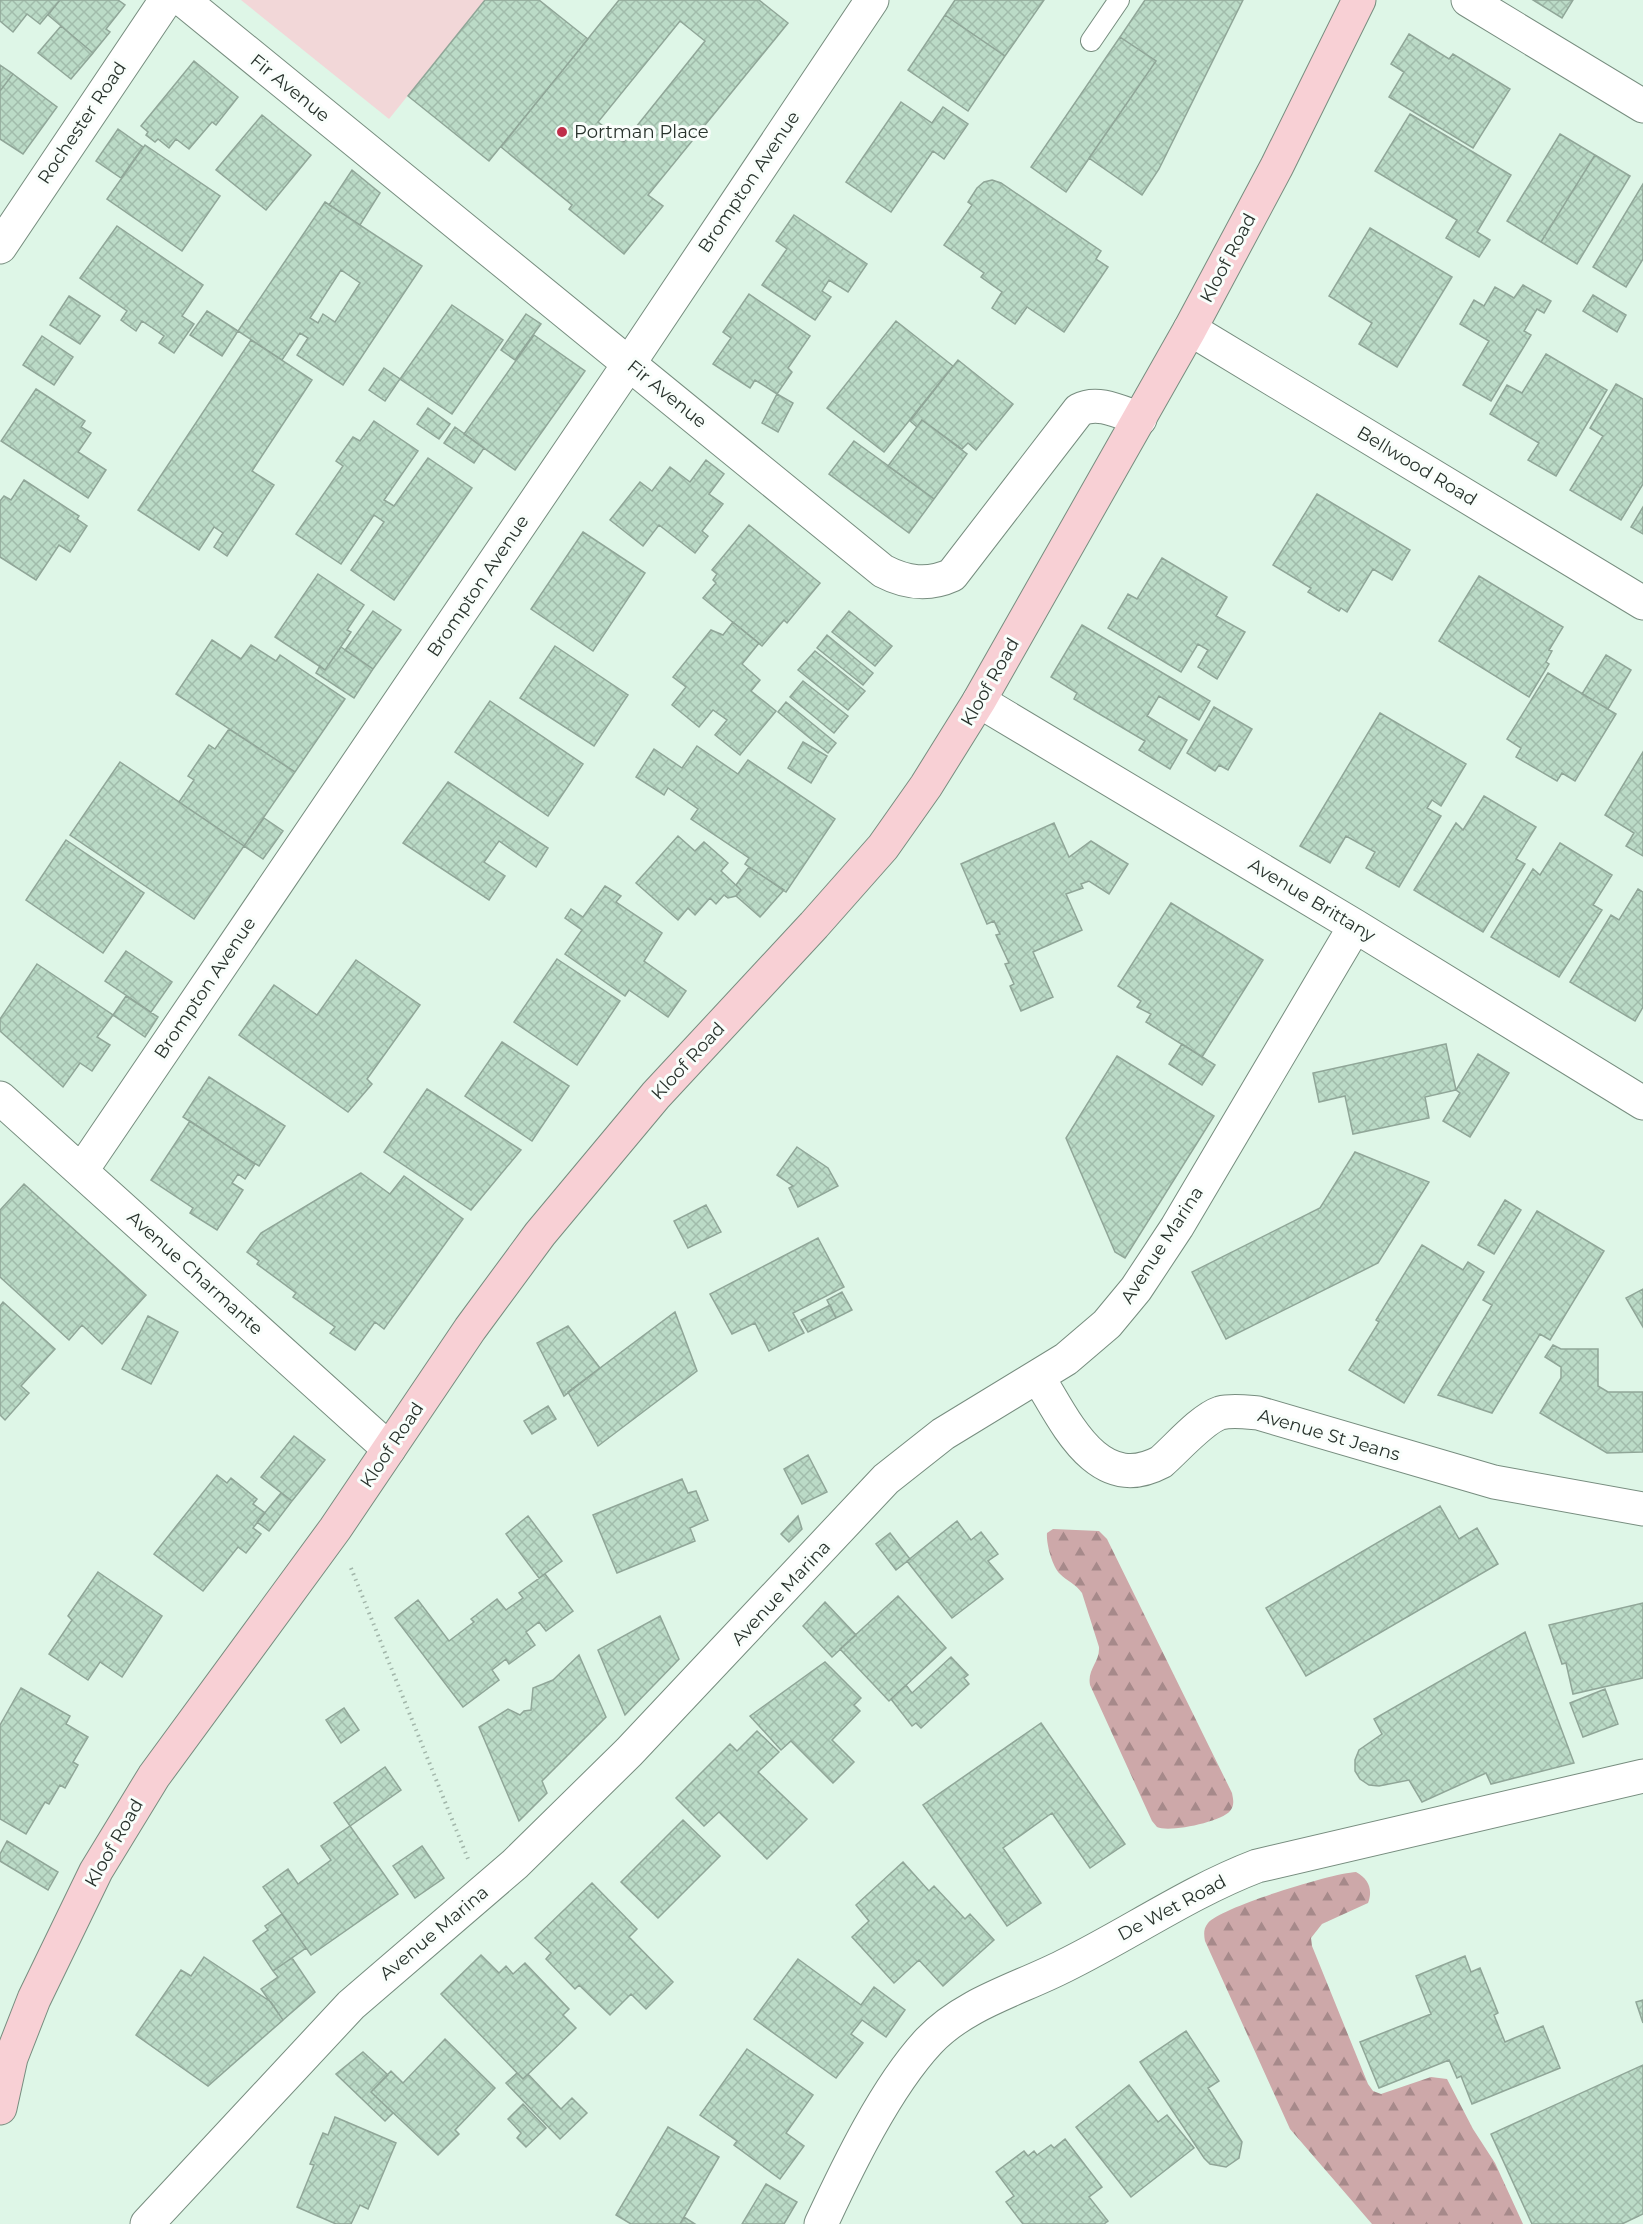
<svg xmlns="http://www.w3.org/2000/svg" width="1643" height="2224" font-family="Montserrat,sans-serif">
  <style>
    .forest { fill: url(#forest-firs) }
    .pitch { fill: #f2d7d8 }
    .building { fill: url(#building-cross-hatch); stroke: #90a698; stroke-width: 1.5; fill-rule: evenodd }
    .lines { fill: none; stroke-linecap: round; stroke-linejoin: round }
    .service-casing { stroke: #778d7f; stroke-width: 22 }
    .minor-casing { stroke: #778d7f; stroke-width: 35 }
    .secondary-casing { stroke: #778d7f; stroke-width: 35 }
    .path { stroke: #a2b6aa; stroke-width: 4; stroke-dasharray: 1.5 4.5; stroke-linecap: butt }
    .service { stroke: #fff; stroke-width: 20 }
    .minor { stroke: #fff; stroke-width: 33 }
    .secondary { stroke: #f8d0d5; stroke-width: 33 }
    .poi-dot { fill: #bf2e4a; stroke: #f9fefb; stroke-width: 2 }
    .labels { text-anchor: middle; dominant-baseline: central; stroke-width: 6; stroke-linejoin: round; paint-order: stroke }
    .street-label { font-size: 18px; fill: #28322c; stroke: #f9fefb }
    .poi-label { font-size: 18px; fill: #28322c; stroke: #f9fefb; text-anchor: start }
  </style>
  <defs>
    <pattern id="forest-firs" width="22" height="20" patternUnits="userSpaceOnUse" patternTransform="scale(1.5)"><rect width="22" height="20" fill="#cda8a9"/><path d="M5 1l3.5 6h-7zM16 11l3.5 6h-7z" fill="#a6898a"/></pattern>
    <pattern id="building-cross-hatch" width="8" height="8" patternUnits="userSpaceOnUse" patternTransform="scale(1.5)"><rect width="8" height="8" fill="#bbdbc7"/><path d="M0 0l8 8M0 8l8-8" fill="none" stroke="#a1bcab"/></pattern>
  </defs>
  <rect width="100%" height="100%" fill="#def6e7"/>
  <!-- forest -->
  <path class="forest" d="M1053,1529L1099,1531L1107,1539L1232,1793C1233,1799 1235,1805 1230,1811C1221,1822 1169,1833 1157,1827L1152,1821L1090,1685C1087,1669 1100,1662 1099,1647L1082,1593C1076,1584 1067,1581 1060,1574C1052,1566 1046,1543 1047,1533Z
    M1356,1872C1369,1879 1373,1890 1368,1903L1322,1924L1311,1938L1312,1946L1368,2084L1373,2091L1381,2094L1431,2077L1447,2079L1473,2129L1495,2163L1523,2224H1372L1290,2129L1205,1941C1204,1935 1203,1929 1208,1923C1221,1907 1333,1873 1356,1872Z"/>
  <!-- pitch -->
  <path class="pitch" d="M241,0H485L389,119Z"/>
  <!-- building -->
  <path class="building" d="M0,0H60L40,24L27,14L13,32L0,21Z
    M60,0H118L125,5L106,29L110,32L93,53L48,15Z
    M485,0H539L588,39L489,161L408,96Z
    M619,0H759L788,23L648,195L663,206L624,254L569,209L572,205L501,147ZM680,21L705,41L624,142L598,122Z
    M955,0H1044L1005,56L945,15Z
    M1145,0H1243L1159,169L1142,195L1089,158L1156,61L1120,37Z
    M1533,0H1573L1562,18Z
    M945,15L1005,56L968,111L908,70Z
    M61,26L93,53L71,79L38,53Z
    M1409,34L1449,59L1453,54L1510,89L1473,148L1389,97L1404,72L1391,64Z
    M1120,37L1156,61L1066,192L1031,167Z
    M194,61L238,97L216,125L212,122L189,149L176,139L169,148L158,139L155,142L146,135L148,132L141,126Z
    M0,65L13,74L0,91Z
    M13,74L57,107L23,154L0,139V91Z
    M901,102L932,123L943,107L968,124L944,159L933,151L891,212L846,182Z
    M1410,114L1511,175L1477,232L1490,240L1479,257L1446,238L1457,220L1375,171Z
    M262,115L311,155L266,210L216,170Z
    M118,129L143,147L121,178L96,161Z
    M1560,134L1595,155L1541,242L1507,221Z
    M145,145L220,196L182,251L107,199Z
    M1595,155L1630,176L1577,264L1541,242Z
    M352,170L380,193L360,225L329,205Z
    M992,180L1001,183L1101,251L1096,259L1108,267L1064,332L1027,307L1015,324L992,308L1002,292L981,277L984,273L944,245L972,205L968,202L977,188L984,182Z
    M1643,184V259L1626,287L1593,267Z
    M325,202L422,266L343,385L297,355L308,338L300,333L282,360L238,331ZM341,270L360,283L335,322L323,314L318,323L310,318Z
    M794,215L867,264L848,292L829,280L822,291L831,297L815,320L762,285L787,249L776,241Z
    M117,226L203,285L182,316L194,324L174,353L159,343L164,336L142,321L136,331L129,326L121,320L127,311L80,278Z
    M1370,228L1452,277L1397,367L1359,344L1372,323L1329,296Z
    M1523,285L1551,301L1544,313L1537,309L1524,331L1531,335L1491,401L1463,385L1489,341L1460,324L1474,300L1484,306L1495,287L1514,298Z
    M749,294L810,336L788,368L792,372L777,394L755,380L750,388L713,364L731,338L723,332Z
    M1593,295L1626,315L1617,332L1583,311Z
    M69,296L100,316L80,344L50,325Z
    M452,305L503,340L452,414L400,379Z
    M207,311L238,331L222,356L190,335Z
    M526,314L541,324L515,360L501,350Z
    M896,321L953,366L884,452L827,408Z
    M534,335L585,371L515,470L464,434Z
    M42,336L73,357L54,385L23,365Z
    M251,340L312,380L252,471L274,485L227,556L214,547L223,533L214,527L199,550L138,510Z
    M1546,354L1607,390L1556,476L1528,460L1539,443L1490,414L1507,385L1522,393Z
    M958,360L1013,404L976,450L968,443L962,449L922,420L917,427L910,421Z
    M384,368L400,379L385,401L369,390Z
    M1616,384L1643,399V484L1621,520L1570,490L1603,436L1590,428Z
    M36,389L85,421L81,427L91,433L78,452L106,470L88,498L1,441Z
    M777,394L793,403L778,432L762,423Z
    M428,408L450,424L439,439L417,424Z
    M922,420L967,454L934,499L888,466Z
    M374,421L418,451L384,500L394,506L428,458L472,488L394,600L351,570L384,522L374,515L341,564L296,534L343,466L336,461L353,437L360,441Z
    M455,427L484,448L474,463L444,443Z
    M854,441L934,499L909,533L829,474Z
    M706,460L724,474L709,494L723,504L702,531L708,536L695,553L659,525L643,546L610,520L640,482L652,491L670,467L690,482Z
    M24,480L79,516L77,519L87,526L70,552L59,545L36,580L0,557V501L4,496L11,500Z
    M1317,494L1410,550L1392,580L1373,569L1347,612L1341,608L1339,611L1308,592L1311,588L1273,565Z
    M1643,507V534L1631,527Z
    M749,525L820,583L787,623L784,620L762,646L703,598L716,583L713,580L717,574L712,570Z
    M583,532L645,573L593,651L531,609Z
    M1162,558L1227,597L1216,616L1245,632L1217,679L1198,667L1208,650L1198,644L1181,672L1108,628L1128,594L1137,599Z
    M318,574L364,605L347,630L351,632L325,670L275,637Z
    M1479,576L1563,627L1549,650L1552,651L1546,662L1549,664L1529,697L1439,641Z
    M373,611L401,630L373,669L345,650Z
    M849,611L892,646L875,666L832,632Z
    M733,622L759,643L742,664L760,680L751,691L776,711L740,755L715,735L727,720L713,710L699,727L672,705L686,687L673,677L711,630L723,635Z
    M1082,625L1210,701L1199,720L1159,696L1147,716L1187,740L1170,769L1139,750L1145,741L1074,699L1077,693L1051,677Z
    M827,635L873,673L863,685L817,648Z
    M212,640L241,659L251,645L276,661L280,655L345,699L295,772L176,694Z
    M555,646L628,695L594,746L520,698Z
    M341,647L373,669L354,698L316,673L320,666L325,670Z
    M815,651L865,691L848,710L798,670Z
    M1606,655L1631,670L1608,709L1582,694Z
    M1548,673L1616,714L1575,781L1562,773L1557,781L1516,757L1521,748L1507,739Z
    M803,681L848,716L834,733L790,697Z
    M490,701L583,764L548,816L455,752Z
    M786,702L836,743L828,753L778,712Z
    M1214,707L1252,729L1228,770L1219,765L1215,771L1187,753Z
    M1380,713L1466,764L1441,806L1432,800L1427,808L1441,816L1399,887L1366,868L1375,852L1346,836L1330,863L1300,846Z
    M229,729L295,772L244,846L179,802L194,780L188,776L209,745L215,749Z
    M803,742L827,756L811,783L788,768Z
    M697,746L738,774L748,760L835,819L786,892L745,864L749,858L691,819L698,809L668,788L664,795L636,777L654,749L682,768Z
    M1643,752V856L1626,846L1634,833L1605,815Z
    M120,762L244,846L194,919L70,835Z
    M448,782L548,848L536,867L499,841L484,862L505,876L489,900L403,843Z
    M1484,796L1536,827L1516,859L1525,864L1483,932L1414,890L1456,823L1463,830Z
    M264,818L283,831L263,859L244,846Z
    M1054,823L1069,857L1091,841L1128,864L1109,894L1089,881L1081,884L1083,888L1066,894L1082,930L1033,952L1053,997L1021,1011L1010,986L1014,984L1005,964L1009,963L996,935L1000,934L994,921L987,924L961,864Z
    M678,836L695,851L704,842L728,863L721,871L741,890L736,896L728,898L724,895L716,904L710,898L695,915L688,908L678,920L636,883Z
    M66,840L144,893L103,953L26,900Z
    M1560,843L1612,875L1593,905L1602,910L1559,977L1491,937L1533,869L1540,875Z
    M749,867L784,890L760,917L736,896L741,890L736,885Z
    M605,886L621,896L616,902L662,933L644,961L686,991L668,1017L629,990L625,996L565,954L582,930L565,918L571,909L583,917Z
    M1638,889L1643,892V1007L1635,1021L1570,982L1611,915L1619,920Z
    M1171,903L1263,960L1202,1057L1146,1022L1151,1014L1137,1007L1141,1001L1118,986Z
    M126,951L172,982L151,1012L105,981Z
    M557,959L620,1001L577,1065L514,1022Z
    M356,960L420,1005L367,1079L372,1084L348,1112L239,1035L274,985L317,1015Z
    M37,964L113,1015L97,1037L110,1045L92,1071L80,1063L63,1087L0,1031V1019Z
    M126,996L158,1017L145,1037L113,1015Z
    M502,1042L569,1086L532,1141L465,1096Z
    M1182,1044L1215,1065L1202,1085L1169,1064Z
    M1446,1044L1456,1090L1425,1097L1429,1118L1353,1134L1345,1096L1319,1102L1313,1073Z
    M1478,1054L1509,1073L1470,1137L1443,1121L1460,1093L1456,1090Z
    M1117,1056L1214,1116L1125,1258L1115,1252L1066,1138Z
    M209,1077L285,1126L259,1166L183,1117Z
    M427,1089L521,1150L471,1210L384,1152Z
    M190,1121L255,1164L245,1179L238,1174L232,1183L243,1190L217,1230L190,1213L193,1208L151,1180Z
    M797,1147L828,1168L838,1186L798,1207L789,1188L793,1186L777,1175Z
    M1355,1152L1429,1182L1378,1263L1226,1339L1192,1272L1320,1208Z
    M361,1173L390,1194L404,1176L463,1219L384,1329L375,1322L355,1350L330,1333L335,1327L293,1297L296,1293L257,1264L259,1261L247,1252L261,1233Z
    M24,1184L146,1295L102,1344L82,1325L69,1340L0,1277V1210Z
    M1505,1200L1521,1210L1494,1254L1478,1245Z
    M706,1205L721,1232L688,1248L674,1221Z
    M1537,1211L1604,1251L1550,1340L1540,1334L1492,1413L1438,1395L1492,1305L1483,1300Z
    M818,1238L844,1287L793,1313L804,1333L769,1351L755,1323L732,1334L710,1294Z
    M1422,1245L1463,1270L1468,1262L1484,1272L1404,1403L1349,1370L1379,1322L1376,1320Z
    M1643,1289V1327L1626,1298Z
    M842,1292L852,1310L836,1318L827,1300Z
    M3,1302L55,1349L21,1386L29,1393L5,1420L0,1415V1306Z
    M830,1305L836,1318L808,1332L801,1320Z
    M675,1312L697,1371L598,1446L568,1392Z
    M148,1316L178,1332L151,1384L122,1369Z
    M568,1326L600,1368L564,1396L537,1343Z
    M1553,1345L1561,1349H1598V1386L1608,1392H1643V1452L1607,1453L1540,1413L1561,1378V1367L1545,1357Z
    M548,1406L556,1419L532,1434L524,1421Z
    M294,1436L325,1460L292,1501L261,1477Z
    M808,1455L827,1492L802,1504L784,1469Z
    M217,1475L227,1483L231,1478L257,1499L253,1504L265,1513L253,1528L261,1534L246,1553L238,1547L203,1591L154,1554Z
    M682,1479L688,1493L696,1491L708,1520L690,1528L695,1541L617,1573L593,1515Z
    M281,1493L292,1501L269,1531L257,1522Z
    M1440,1506L1459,1539L1477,1528L1498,1564L1306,1676L1266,1608Z
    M528,1516L562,1561L539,1578L506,1534Z
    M798,1516L802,1529L789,1542L781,1534Z
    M957,1521L971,1540L981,1532L998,1554L988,1561L1003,1579L952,1618L907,1561Z
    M890,1533L910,1559L896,1570L876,1544Z
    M98,1572L162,1616L122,1677L100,1662L88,1680L49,1654L72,1620L68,1616Z
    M545,1574L573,1611L546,1631L539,1622L526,1632L535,1645L509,1664L506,1659L492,1670L499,1680L463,1707L395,1618L418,1600L449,1641L474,1622L471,1619L497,1599L506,1610L523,1598L519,1593Z
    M898,1596L946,1648L889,1701L840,1649Z
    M825,1602L856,1635L832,1657L803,1626Z
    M1643,1603V1678L1573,1694L1566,1663L1562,1664L1549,1625Z
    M660,1616L679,1659L625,1715L598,1650Z
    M1525,1632L1574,1763L1491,1784L1486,1773L1422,1802L1409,1780L1379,1786L1369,1785L1360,1779L1355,1771V1760L1359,1750L1382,1734L1374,1719Z
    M579,1655L606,1717L542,1781L547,1793L519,1821L479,1727L508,1709L520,1715L524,1711L531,1710L533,1688L553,1680Z
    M951,1657L968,1675L964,1678L969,1684L921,1728L916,1723L912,1726L891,1699L906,1685L912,1693Z
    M825,1662L861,1698L854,1705L860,1711L832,1740L854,1762L833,1783L791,1741L781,1750L750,1716Z
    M21,1688L70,1716L66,1724L88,1737L73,1762L78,1765L65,1788L60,1785L49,1804L45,1802L26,1834L0,1819V1725Z
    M1605,1689L1618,1724L1583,1737L1570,1703Z
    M344,1708L359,1730L341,1743L326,1720Z
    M1041,1723L1125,1844L1090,1868L1052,1813L1003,1848L1041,1903L1007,1926L923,1805Z
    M757,1731L779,1752L758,1772L807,1819L767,1859L719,1812L704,1826L676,1798L730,1744L737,1751Z
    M385,1767L401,1790L350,1826L334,1803Z
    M683,1820L720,1856L658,1918L621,1882Z
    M350,1826L398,1894L311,1955L263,1887L288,1869L298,1884L331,1860L321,1846Z
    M7,1841L58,1872L48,1890L0,1861V1854Z
    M422,1846L444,1878L415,1898L393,1866Z
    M903,1862L929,1891L934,1886L965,1919L970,1914L994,1940L943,1986L919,1960L894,1983L852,1937L869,1921L856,1905Z
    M592,1883L637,1929L629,1937L673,1982L646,2009L631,1994L610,2015L579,1985L575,1989L546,1959L551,1953L535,1938Z
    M282,1914L306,1948L273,1971L253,1941L268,1930L265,1926Z
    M481,1955L499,1973L506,1966L513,1974L525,1963L569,2009L563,2015L576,2028L523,2079L441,1994Z
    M1465,1956L1471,1972L1480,1968L1498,2013L1494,2015L1505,2042L1543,2026L1560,2068L1472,2104L1461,2076L1457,2078L1449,2060L1379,2088L1360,2042L1431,2014L1416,1976Z
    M204,1957L271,2002L283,2020L208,2086L136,2035L181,1970L191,1976Z
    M292,1958L315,1992L283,2020L261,1989L278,1977L273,1971Z
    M798,1959L861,2005L874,1987L905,2010L886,2037L862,2020L851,2034L863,2043L836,2078L754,2019Z
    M1643,2000V2023L1636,2002Z
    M1186,2031L1219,2081L1208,2088L1242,2142L1239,2158L1226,2167L1210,2164L1204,2158L1140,2062Z
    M445,2039L495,2088L455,2130L459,2134L438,2155L371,2092L391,2071L403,2083Z
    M747,2049L813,2095L786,2133L804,2146L780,2179L734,2145L737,2141L700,2115Z
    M363,2052L388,2075L371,2092L393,2113L385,2121L336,2074Z
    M1643,2065V2214L1622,2224H1532L1491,2134Z
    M517,2073L523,2079L528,2074L561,2109L572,2098L587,2113L560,2139L506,2083Z
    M1129,2085L1158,2122L1167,2115L1194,2148L1131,2197L1076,2127Z
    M523,2104L546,2128L526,2147L517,2138L521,2133L508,2119Z
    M335,2117L396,2143L368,2209L360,2205L351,2224H336L297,2207L314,2165L310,2164L323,2133L328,2135Z
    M668,2127L719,2157L680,2224H631L616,2215Z
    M1065,2139L1102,2187L1089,2197L1108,2221L1104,2224H1023L1006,2202L1014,2196L996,2172L1024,2151L1028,2156L1034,2151L1037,2155L1051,2145L1054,2148Z
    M766,2184L797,2202L784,2224H742Z
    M684,2217L695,2224H680Z"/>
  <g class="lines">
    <defs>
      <path id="service" d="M1091,41L1119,0"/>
      <path id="minor" d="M183,0L883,571C906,583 928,586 952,575L1079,410C1098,400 1120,412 1140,419
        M1468,0L1643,106
        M0,247L166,0
        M1190,329L1643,603
        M979,701L1355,926L1643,1103
        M0,1098L389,1449
        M82,1170L620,377L872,0
        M1038,1377C1065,1420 1097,1496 1161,1462C1176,1449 1202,1419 1220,1413C1232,1410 1246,1412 1258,1413L1494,1482L1643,1509
        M147,2224L351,2005L515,1864L629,1752L886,1479L943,1434L1066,1359L1107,1324L1136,1289L1177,1227L1355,926
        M821,2224C848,2166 886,2087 929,2041C965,2003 1019,1989 1064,1966C1129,1934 1189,1892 1257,1866L1643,1776"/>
      <path id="secondary" d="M0,2108L11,2058L34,1999L96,1871L154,1776L335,1529L470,1329L540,1234L656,1095L814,925L883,847L926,786L979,701L1190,329L1277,166L1359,0"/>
    </defs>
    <!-- service casing -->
    <use href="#service" class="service-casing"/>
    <!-- minor casing -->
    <use href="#minor" class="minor-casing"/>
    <!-- secondary casing -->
    <use href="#secondary" class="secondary-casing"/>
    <!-- path -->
    <path class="path" d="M351,1568L468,1859"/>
    <!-- service -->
    <use href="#service" class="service"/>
    <!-- minor -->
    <use href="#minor" class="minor"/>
    <!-- secondary -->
    <use href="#secondary" class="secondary"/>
  </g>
  <!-- markers -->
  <circle class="poi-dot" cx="562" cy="132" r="6"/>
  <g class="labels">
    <!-- street labels -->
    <g class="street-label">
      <text transform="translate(290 88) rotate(39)">Fir Avenue</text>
      <text transform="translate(82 123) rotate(-56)">Rochester Road</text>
      <text transform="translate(749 182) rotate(-56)">Brompton Avenue</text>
      <text transform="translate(1228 258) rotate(-62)">Kloof Road</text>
      <text transform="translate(667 394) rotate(39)">Fir Avenue</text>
      <text transform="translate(1417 466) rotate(31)">Bellwood Road</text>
      <text transform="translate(478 586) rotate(-56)">Brompton Avenue</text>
      <text transform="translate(990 682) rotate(-60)">Kloof Road</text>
      <text transform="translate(1312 900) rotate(31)">Avenue Brittany</text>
      <text transform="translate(205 988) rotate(-56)">Brompton Avenue</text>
      <text transform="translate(688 1061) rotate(-47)">Kloof Road</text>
      <text transform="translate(1162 1245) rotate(-57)">Avenue Marina</text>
      <text transform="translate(195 1273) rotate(42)">Avenue Charmante</text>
      <text transform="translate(1329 1435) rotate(16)">Avenue St Jeans</text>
      <text transform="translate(392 1445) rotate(-56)">Kloof Road</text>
      <text transform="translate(781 1593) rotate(-47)">Avenue Marina</text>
      <text transform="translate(114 1843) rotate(-60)">Kloof Road</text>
      <text transform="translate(1172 1908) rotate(-28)">De Wet Road</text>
      <text transform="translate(434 1933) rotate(-40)">Avenue Marina</text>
    </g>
    <!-- poi labels -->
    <g class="poi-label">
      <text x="574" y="132">Portman Place</text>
    </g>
  </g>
</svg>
